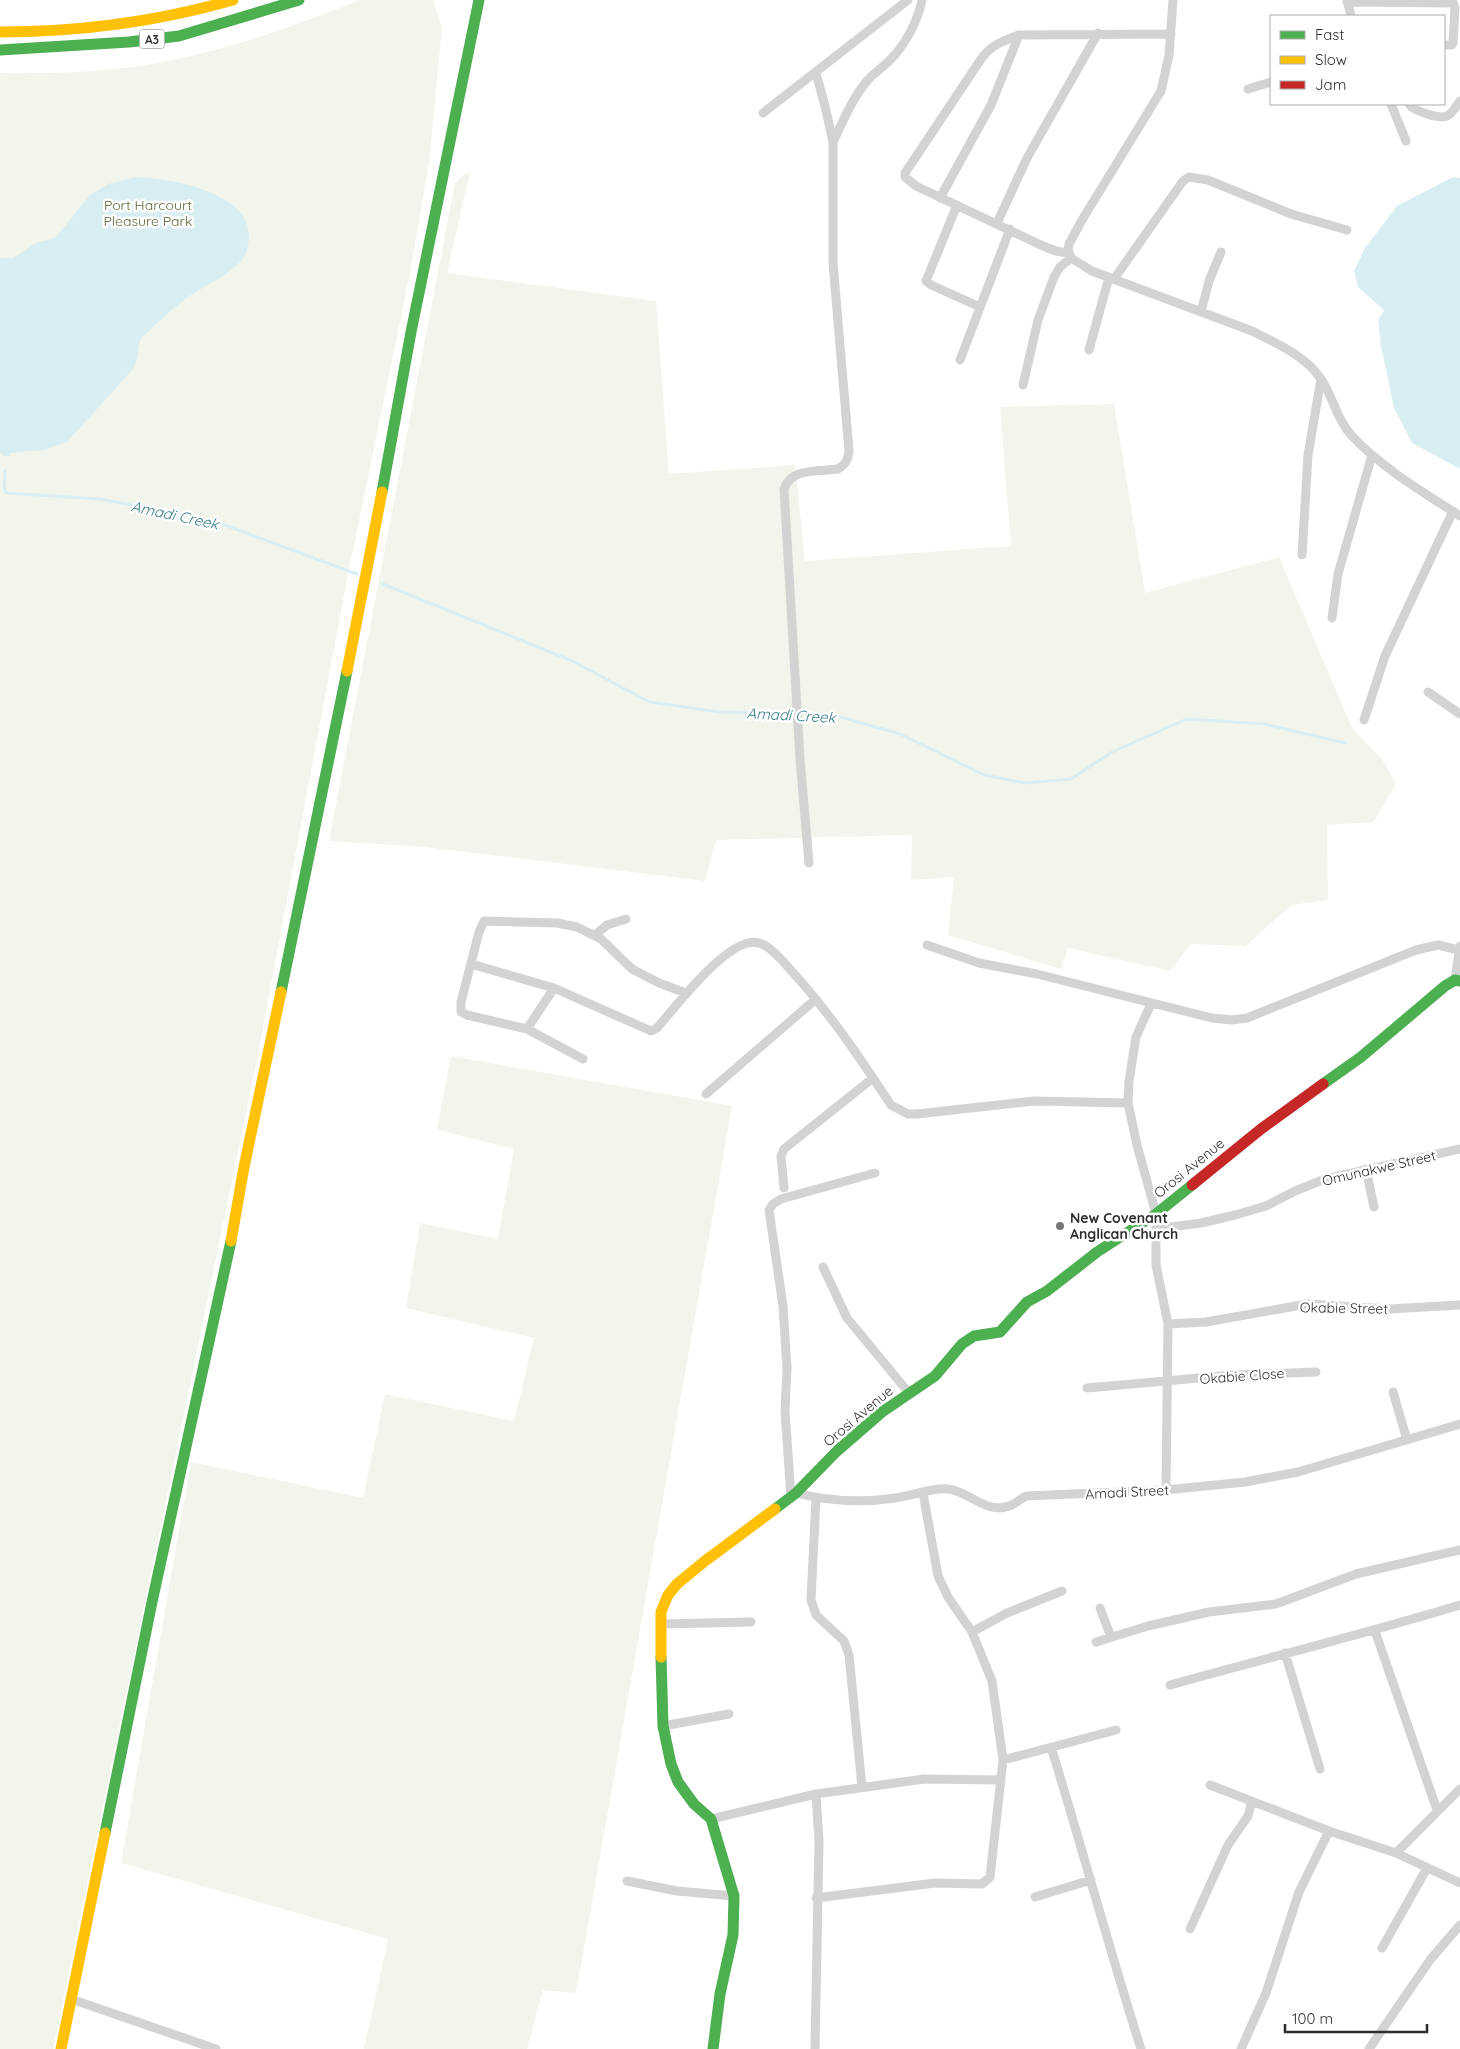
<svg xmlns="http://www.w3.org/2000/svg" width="1460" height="2049" font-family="Quicksand,sans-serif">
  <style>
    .green { fill: #f2f5eb }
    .water { fill: #d8eef2 }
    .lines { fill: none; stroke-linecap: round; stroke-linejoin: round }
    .stream { stroke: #d8eef2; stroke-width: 3 }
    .street { stroke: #d3d3d3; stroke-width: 9 }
    .fast { stroke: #4caf50; stroke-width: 11 }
    .slow { stroke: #ffc107; stroke-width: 11 }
    .jam { stroke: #c62828; stroke-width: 11 }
    .poi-dot { fill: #777; stroke: #fff; stroke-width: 2 }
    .labels { text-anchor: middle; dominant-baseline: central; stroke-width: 5; stroke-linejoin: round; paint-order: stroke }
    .shield { fill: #fff; stroke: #6d6d6d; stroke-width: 1 }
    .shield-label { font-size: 12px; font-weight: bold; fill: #2e2e2e }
    .park-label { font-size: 14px; fill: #5c6a3b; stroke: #fff }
    .street-label { font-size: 14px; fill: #2e2e2e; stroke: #fff }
    .poi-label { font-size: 14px; font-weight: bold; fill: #2e2e2e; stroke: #fff; text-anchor: start }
    .water-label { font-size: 15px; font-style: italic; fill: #397e8b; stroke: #fff }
  </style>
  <rect width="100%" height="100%" fill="#fff"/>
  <!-- green -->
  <path class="green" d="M360,0H433L442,28L429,162L409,278L347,579L256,1064L53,2049H0V73C56,74 113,72 168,61C234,48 297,25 360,0Z
    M470,172L447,273L656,301L669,474L795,465L805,561L1011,546L1000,407L1114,404L1145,593L1279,557L1352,728L1382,759L1396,783L1374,822L1327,825L1328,900L1291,905L1246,946L1191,944L1170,971L1068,948L1061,969L948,935L954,877L911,880L912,835L716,840L705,881L425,847L329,841L455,183L463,175Z
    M451,1056L732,1106L576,1993L543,1990L527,2049H364L388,1939L121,1863L191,1462L363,1498L385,1394L514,1421L534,1338L406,1308L420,1223L498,1239L514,1149L437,1130Z"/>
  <!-- water -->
  <path class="water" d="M137,177C170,178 249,192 249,236C249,244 247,254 241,261C228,276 207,284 191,295C173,307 157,324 141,338C137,349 139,358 134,368L67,442L44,450L10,453V456H3L0,453V258H13L38,242L55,238L90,195L108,184Z
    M1453,177L1460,178V469L1412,443L1394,408L1381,346L1378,320L1384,310L1358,287L1354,271L1365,248L1397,206Z"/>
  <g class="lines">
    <!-- stream -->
    <path class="stream" d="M5,471L4,487L6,493L100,499L211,520L357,574
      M383,584L570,660L650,702L719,712L830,714L900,734L984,775L1025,783L1071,779L1112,752L1187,719L1264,724L1345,743"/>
    <!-- street -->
    <path class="street" d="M1173,0L1169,55L1161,91L1082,220L1069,244L1068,250L1071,258L1092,271L1252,331C1276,343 1306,356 1321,379C1333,397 1337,420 1352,436C1382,468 1423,492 1460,516
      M1347,0L1351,16
      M1347,2L1453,3L1455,8L1453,43L1452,45H1444
      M1248,89L1271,82
      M1391,104L1406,141
      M1409,104C1413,111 1439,119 1447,116C1452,114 1457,105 1460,101
      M763,113L908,0
      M833,142C843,121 852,99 867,81C874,73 882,68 890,60C905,45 918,21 922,0
      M940,198L991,105L1019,35
      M957,205L926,281L931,285L980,307
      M997,223L1027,158L1098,33
      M1068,253L1056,251L1043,246L916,186L905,177V173L981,59C991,45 1003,41 1019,35L1171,34
      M1114,279L1183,181L1189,177L1208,180L1291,214L1347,230
      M1201,312L1209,281L1221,252
      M1089,350L1109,277
      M960,360L1010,229
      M1023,385L1038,320L1054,277L1060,267L1071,258
      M1302,555L1308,455L1321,379
      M1332,618L1338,574L1372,455
      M1428,692L1460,714
      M1364,720L1385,656L1453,511
      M809,863L800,759L784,489C792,467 819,472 838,469C846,464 848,460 849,451L833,263V142L825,106L816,73
      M595,935L607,925L626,919
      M927,945L979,963L1037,974L1212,1018L1232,1020L1247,1018L1416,950L1438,945L1459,950
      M471,964L554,988L651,1031L657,1028C677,1005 719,950 748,943C755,941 761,943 766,946C778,954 787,966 796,976C832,1016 861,1060 891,1105L908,1114H917L1034,1101L1128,1103
      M1455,980L1460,946
      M1151,1004L1136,1037L1129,1081L1128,1103L1137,1145L1156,1214V1265L1168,1324L1166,1490
      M527,1029L554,988
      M583,1059L527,1029L467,1015L461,1012V1002L479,932L484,921L557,923L577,927L601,939L632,969L659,983L686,993
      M706,1094L816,999
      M1366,1169L1374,1207
      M784,1188L781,1156L784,1149L873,1078
      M1156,1229L1201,1223L1235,1215L1266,1206L1295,1191L1325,1179L1460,1149
      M823,1267L847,1318L909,1393
      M1168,1324L1206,1322L1307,1304L1389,1309L1460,1305
      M1087,1388L1232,1375L1316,1372
      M1393,1392L1407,1440
      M796,1493C828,1501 862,1503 895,1498C911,1496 933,1487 948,1489C968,1491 984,1512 1005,1507C1013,1506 1019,1500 1026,1496L1166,1490L1245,1482L1298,1472L1460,1424
      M791,1497L785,1411L787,1368L783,1306L769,1210L773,1204L781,1199L875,1173
      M816,1498L811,1600L816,1615L844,1641L849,1655L862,1787
      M1100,1608L1111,1637
      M661,1624L751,1622
      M1375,1631L1437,1810
      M972,1632L1007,1613L1062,1591
      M1096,1642L1148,1626L1209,1612L1276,1604L1356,1574L1460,1550
      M1285,1653L1320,1769
      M1170,1685C1267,1658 1364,1634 1460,1605
      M663,1726L729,1714
      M1051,1747C1082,1847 1109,1949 1141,2049
      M1003,1760L1116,1730
      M1210,1785L1329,1831L1396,1853L1460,1883
      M711,1819L816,1794L924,1779L1001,1780
      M1396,1853L1460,1789
      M627,1881L677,1891L734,1896
      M1035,1897L1091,1880
      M816,1898L935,1883L982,1884L990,1877L1003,1760L992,1681L972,1632L948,1597L938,1576L923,1493
      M1190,1929L1228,1845L1248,1816L1252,1801
      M1382,1948L1427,1868
      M71,1999L216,2049
      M815,2049L819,1841L816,1794
      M1241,2049L1266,1993L1299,1892L1329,1831
      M1369,2049L1430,1960L1460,1925"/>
    <!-- fast -->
    <path class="fast" d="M0,50L129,42L179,36L299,0
      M382,492L411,332L479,0
      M281,992L347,671
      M1323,1084L1361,1057L1445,986L1455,980L1460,981
      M775,1509L796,1493L837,1451L882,1412L935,1376L962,1344L974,1336L1000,1332L1027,1302L1047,1291L1097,1252L1156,1214L1192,1185
      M661,1657L663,1726L671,1764L678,1782L694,1804L711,1819L734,1896L733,1935L720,1994L713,2049
      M105,1833L152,1602L231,1241"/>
    <!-- slow -->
    <path class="slow" d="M0,32C80,32 156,22 233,0
      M347,671L382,492
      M231,1241L244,1167L281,992
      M661,1657V1612L668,1595L677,1584L705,1561L775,1509
      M61,2049L105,1833"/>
    <!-- jam -->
    <path class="jam" d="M1192,1185L1261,1129L1323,1084"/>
  </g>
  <!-- markers -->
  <circle class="poi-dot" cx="1060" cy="1226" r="5"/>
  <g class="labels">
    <!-- shield labels -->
    <rect class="shield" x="139.5" y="29.5" width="25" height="19" rx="4"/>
    <g class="shield-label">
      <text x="152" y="39">A3</text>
    </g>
    <!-- park labels -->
    <g class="park-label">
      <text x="148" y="205">Port Harcourt<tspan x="148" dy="16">Pleasure Park</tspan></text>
    </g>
    <!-- street labels -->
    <g class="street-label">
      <text transform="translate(1189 1168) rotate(-39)">Orosi Avenue</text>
      <text transform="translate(1379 1168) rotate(-13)">Omunakwe Street</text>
      <text transform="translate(1344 1308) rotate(1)">Okabie Street</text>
      <text transform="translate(1242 1376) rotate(-4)">Okabie Close</text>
      <text transform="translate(858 1416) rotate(-40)">Orosi Avenue</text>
      <text transform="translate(1127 1492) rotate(-3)">Amadi Street</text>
    </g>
    <!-- poi labels -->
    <g class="poi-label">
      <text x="1070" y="1218">New Covenant<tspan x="1070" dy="16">Anglican Church</tspan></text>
    </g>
    <!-- water labels -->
    <g class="water-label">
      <text transform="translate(175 515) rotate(12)">Amadi Creek</text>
      <text transform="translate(791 715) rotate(3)">Amadi Creek</text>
    </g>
  </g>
  <!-- legend -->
  <rect x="1270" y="15" width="175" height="90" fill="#ffffff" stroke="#ababab"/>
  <rect x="1280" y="31" width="25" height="8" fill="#4caf50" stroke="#ababab"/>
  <text x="1315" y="40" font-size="15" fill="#2e2e2e">Fast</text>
  <rect x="1280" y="56" width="25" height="8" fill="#ffc107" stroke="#ababab"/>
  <text x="1315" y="65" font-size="15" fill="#2e2e2e">Slow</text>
  <rect x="1280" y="81" width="25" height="8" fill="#c62828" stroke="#ababab"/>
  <text x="1315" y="90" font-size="15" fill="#2e2e2e">Jam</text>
  <!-- scale -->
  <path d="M1285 2024v8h142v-8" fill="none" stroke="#2e2e2e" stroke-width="2.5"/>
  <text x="1292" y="2024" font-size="15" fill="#2e2e2e" stroke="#ffffff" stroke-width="4" paint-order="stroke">100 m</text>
</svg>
